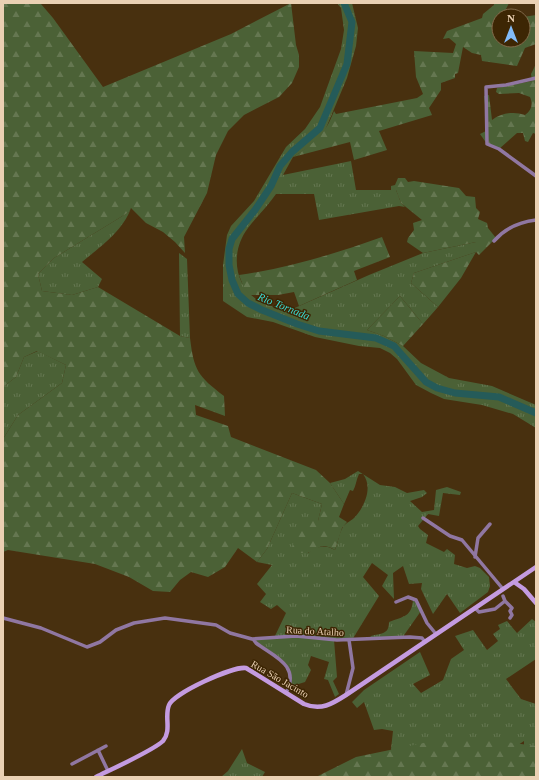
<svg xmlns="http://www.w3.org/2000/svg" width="539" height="780" font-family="'Times New Roman',serif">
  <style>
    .grass { fill: url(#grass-tufts) }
    .forest { fill: url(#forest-firs) }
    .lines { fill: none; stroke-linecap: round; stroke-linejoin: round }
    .river { stroke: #255b59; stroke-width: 7 }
    .street { stroke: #9077a2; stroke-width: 3.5 }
    .secondary { stroke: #c49be0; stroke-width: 4.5 }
    .labels { text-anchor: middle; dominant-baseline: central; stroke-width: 3; stroke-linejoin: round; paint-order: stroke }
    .street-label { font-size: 10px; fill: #ead0b3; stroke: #3d2604 }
    .water-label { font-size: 11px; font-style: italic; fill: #3bd8d1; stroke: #3d2604 }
  </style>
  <defs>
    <pattern id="grass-tufts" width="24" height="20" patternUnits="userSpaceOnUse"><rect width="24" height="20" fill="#4b6136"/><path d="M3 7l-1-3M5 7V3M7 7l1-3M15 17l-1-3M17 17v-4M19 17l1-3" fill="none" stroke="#657751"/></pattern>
    <pattern id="forest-firs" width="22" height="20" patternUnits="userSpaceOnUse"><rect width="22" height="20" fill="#4b6136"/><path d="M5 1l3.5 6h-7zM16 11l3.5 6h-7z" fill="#657751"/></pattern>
  </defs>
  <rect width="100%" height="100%" fill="#48300f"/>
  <!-- grass -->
  <path class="grass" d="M337,3H352L358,28L356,46L347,78L324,133L312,145L293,157L283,175L351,161L356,190H396L401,203L405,207L399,206L319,220L314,194H276C268,206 257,216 248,228C231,250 233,283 256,299C265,305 278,308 288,311L369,275L423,253L476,242V252L414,273L411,283L438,307L423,324L400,296L367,330L384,336L403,346L421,363L449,378L492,386L536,405V428L513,414L482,405L444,399L431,393L416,385L397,359L390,353L380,348L359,346L315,337L273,322L247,317L223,301V265L227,235L231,226L254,201L286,147L305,129L320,107L341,49L344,30L341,8Z
    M131,208C123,231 100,247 82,262L102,279L98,287L72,295L42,291L38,274L54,258L129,212Z
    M179,253L187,259L190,338L180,336Z
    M38,351L66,365L62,383L18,415L3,439V387L16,377L24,357Z
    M358,471L380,485L395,487L407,493L424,490L427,493L422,497L410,501L422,512L434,510L436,490L447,487L461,492L460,495L443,493L439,516L428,514L418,526L420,529L428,535L426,543L444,552L447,549L455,555L454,564L467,568L475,566L480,568L489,577L490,586L488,592L460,613L447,594L433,614L421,589L422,583L409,584L403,566L393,573L394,599L382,586L388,575L372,563L363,577L379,596L352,640H334L337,677L333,681L339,694L335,697L328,680L324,679L329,662L311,656L308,665L311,670L305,682L289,687C291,660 272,653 253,639L274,638L286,613L277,605L271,609L260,602L266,594L257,584L272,565L257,562L267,549L292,493L322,504L318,521H304L308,553C318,546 324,544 335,550C338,543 339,533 343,527C346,522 352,521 355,517C365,506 373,487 363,474H359C356,480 356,486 353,491L350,490L344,504L330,483L345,479Z
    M413,599L421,611L402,638L369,639L371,636C381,633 389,635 389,622C404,616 412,617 413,599Z
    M532,619L536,622V659L506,679L521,699L536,704V777H524V741L497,759L398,774L391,749L393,731L382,729L374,730L364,702L357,708L352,702L364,690L420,652L430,675L413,684L421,693L443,680L451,659L464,650L455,636L473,630L487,650L498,641L493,634L500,629L498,625L507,621L517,633Z
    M242,749L247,763L265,772L262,777H221L228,771Z"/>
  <!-- forest -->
  <path class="forest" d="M3,3L41,4L53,18L103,87L231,34L291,3L296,45L299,55V67L292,83L279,97L244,115L228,131L216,155L207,193L184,237L185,253L175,242L163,232L146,223L131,208L129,212L54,258L38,274L42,291L72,295L98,287L180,336L190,338C194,371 198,376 224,396L225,416L195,405L196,415L228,426L231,437L316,470L330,483L344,504L339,517L347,522L342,528L335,550C318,541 321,550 307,553C303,554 295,552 291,551L299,524L304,521H318L322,504L292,493L267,549L257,562L238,548L225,567L208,577L191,572L180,580L170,592L153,591L129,577L95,564L8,550L3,552V439L18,415L62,383L66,365L37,351L24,357L16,377L3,387Z
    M494,3H509L503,15L506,16H499V40H523V17L536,15V44L525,48L517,66L482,61L481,55L472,53L463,47L458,73L455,74V78L441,83V90L429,108L432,115L379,131L387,150L354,160L350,142L293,157C315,143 325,135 334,111L336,114L417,98L423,94L416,77L414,51L453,53L456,44L449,38L443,39L447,31L482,18L483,14L494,5Z
    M536,64V134L533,133L528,142L525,141L523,133H517L499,149L487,144L480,134L488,130L484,96L489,95L492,120C501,113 514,111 525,115C532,110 533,104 530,97L519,93L499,94L496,92L497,88L532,81L531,74Z
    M398,178H405L408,182L414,181L459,188L466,196L475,197L476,208L480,212L478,219L487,223L488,228L496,238L479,255L476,252L461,278L438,307L411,283L414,273L476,252V242L423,253L407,242L408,238L414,230L413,223L422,220L401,203L396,190H391V186L395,185Z
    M382,237L390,257L354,271L357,280L299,306L294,292L278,295H250L244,288L239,275C288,268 335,254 382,237Z
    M400,296L423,324L403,346L384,336L367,330Z
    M477,738L536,746V777H316L356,757L433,741Z"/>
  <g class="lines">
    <!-- river -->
    <path class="river" d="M344,3L352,22L347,64L320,128L292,152L280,166L271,186L255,210L232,239L229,249V265L232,280L238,294L248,303L262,310L297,324L319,331L376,338L394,346L426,382L437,388L455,393L499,397L536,413"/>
    <!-- street -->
    <path class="street" d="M536,78L506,85L486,87L487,144L499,149L536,176
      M494,241C505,228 520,222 536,220
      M423,518L450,536L462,540L503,589
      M475,557L478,538L490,524
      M505,601L512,608L510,611L512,615L510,618
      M396,602L408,597L416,600L427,623L436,634
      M475,608L479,612L495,609L505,601L503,596
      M3,618L41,628L87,647L100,642L116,630L134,623L165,618L216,625L230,633L252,639L296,636L337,640L410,637L422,638L425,642
      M253,639L256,643C273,656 301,665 286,693
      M346,695L353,668L349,640
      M98,750L108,771
      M72,764L106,746"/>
    <!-- secondary -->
    <path class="secondary" d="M514,582L524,589L536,603
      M96,777C110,770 154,750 163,741C172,730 164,717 169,705C174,693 233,666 246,668L304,704C321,711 332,704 346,695L536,567"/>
  </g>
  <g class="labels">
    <!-- street labels -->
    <g class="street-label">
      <text transform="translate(315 631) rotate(3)">Rua do Atalho</text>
      <text transform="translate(280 679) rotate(30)">Rua São Jacinto</text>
    </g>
    <!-- water labels -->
    <g class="water-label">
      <text transform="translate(284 306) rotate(22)">Rio Tornada</text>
    </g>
  </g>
  <!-- border -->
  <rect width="539" height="780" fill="none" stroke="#ead0b3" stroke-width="8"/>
  <!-- north arrow -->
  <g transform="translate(511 28)"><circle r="19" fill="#3d2604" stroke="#826a4a"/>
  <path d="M0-3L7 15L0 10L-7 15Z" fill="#82bcfa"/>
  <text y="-6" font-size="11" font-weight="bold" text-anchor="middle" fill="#ead0b3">N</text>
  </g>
</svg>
